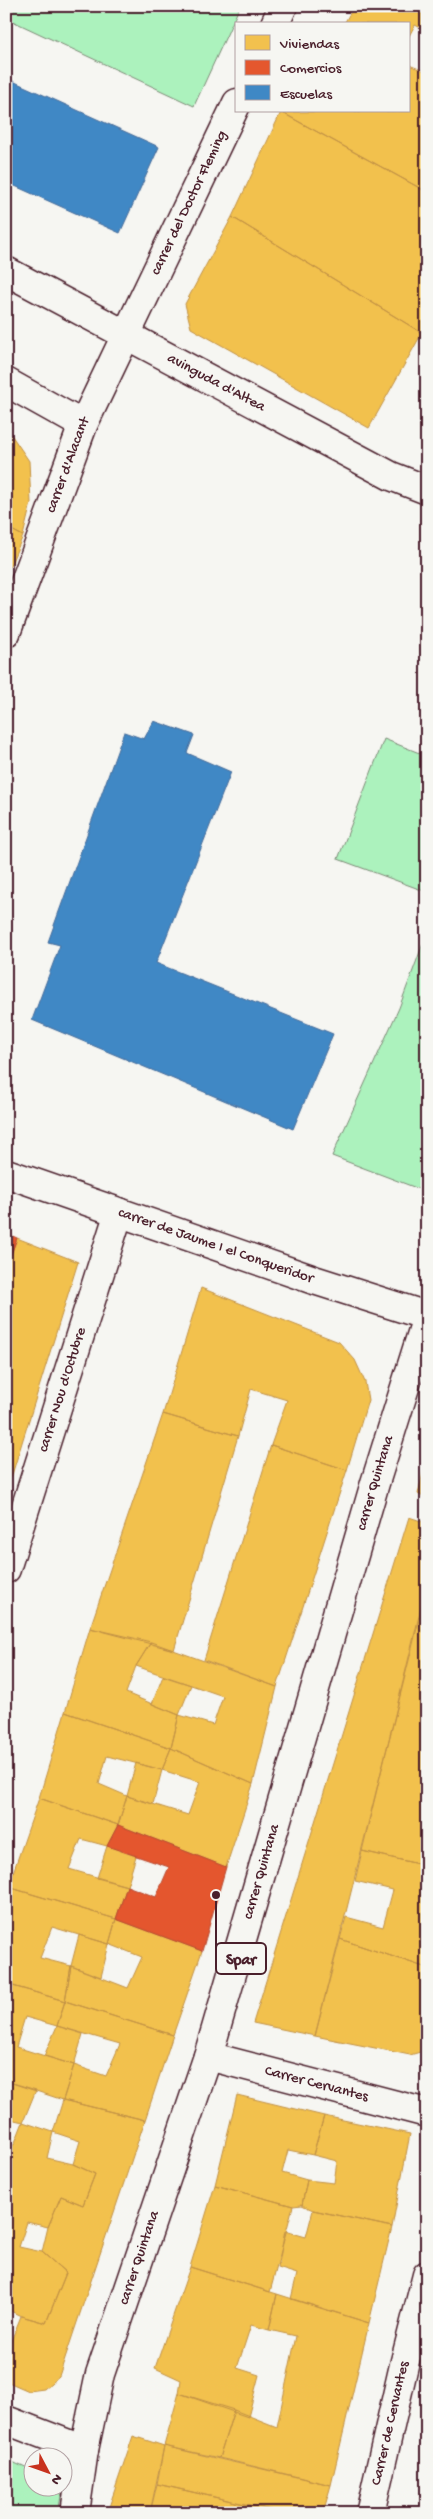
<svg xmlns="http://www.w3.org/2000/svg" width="433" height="2519" font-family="'Gochi Hand',sans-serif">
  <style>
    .green { fill: #acf2bd; stroke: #7b8874 }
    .homes { fill: #f2c14e; stroke: #c09044 }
    .shops { fill: #e4572e; stroke: #b6462d }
    .schools { fill: #3f88c5; stroke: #426897 }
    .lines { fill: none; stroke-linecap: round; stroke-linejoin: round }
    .street-casing { stroke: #4a1f2b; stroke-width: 31 }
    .secondary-casing { stroke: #4a1f2b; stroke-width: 31 }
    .street { stroke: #f6f6f2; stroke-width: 28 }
    .secondary { stroke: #f6f6f2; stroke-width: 28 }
    .labels { text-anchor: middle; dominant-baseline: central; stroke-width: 5; stroke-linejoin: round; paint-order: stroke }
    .street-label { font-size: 15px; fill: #4a1f2b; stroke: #f6f6f2 }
    .leader { fill: none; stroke: #4a1f2b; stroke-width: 2 }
    .callout-dot { fill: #4a1f2b; stroke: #f6f6f2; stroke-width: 2 }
    .callout { fill: #f6f6f2; stroke: #4a1f2b; stroke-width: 2 }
    .callout-label { font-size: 16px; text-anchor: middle; font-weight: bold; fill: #4a1f2b }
  </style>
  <rect width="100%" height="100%" fill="#f6f6f2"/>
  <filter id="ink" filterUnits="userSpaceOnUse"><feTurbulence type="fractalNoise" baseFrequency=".02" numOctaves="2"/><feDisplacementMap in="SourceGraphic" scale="10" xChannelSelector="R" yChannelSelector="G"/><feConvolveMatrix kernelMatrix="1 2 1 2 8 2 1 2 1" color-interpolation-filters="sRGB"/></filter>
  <g filter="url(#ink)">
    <!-- green -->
    <path class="green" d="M6,6H240L194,106L6,18Z
      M384,739L427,756V892L338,859Z
      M427,933V1192L332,1156L399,1008Z
      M6,2459L32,2471V2486L63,2485L58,2513H6Z"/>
    <!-- homes -->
    <path class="homes" d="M354,6H427V31L415,25L409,36V24H349L345,22Z
      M409,65L427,72V192L281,112L409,111Z
      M281,112L427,192V324L422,333L232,217Z
      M232,217L422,333L369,428L191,328L185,304Z
      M6,433L12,436L29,461L31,503L23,536L6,527Z
      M6,527L23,536L6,575Z
      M17,1238L78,1262L6,1494V1268Z
      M201,1288L339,1342L355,1360L365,1382L368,1400L347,1470L271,1445L287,1400L251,1389L238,1436L163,1414Z
      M163,1414L238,1436L174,1650L90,1628Z
      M271,1445L347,1470L277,1687L204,1660Z
      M427,1456V1499L418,1494Z
      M409,1517L427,1523V1588L315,2036L253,2023Z
      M426,1587L427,1588V1866L362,1851Z
      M90,1628L151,1642L136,1666L126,1693L179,1715L171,1748L65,1712Z
      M151,1642L277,1687L253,1784L171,1748L179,1715L213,1725L223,1696L136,1666Z
      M163,1676L191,1685L179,1715L152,1704Z
      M65,1712L171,1748L162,1770L107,1756L99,1784L127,1796L118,1825L39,1798Z
      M171,1748L253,1784L226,1867L118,1825L127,1796L188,1815L200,1782L162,1770Z
      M136,1763L162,1770L153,1804L127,1796Z
      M39,1798L118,1825L107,1846L81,1839L69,1869L127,1886L116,1919L8,1887Z
      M107,1846L136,1856L127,1886L97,1878Z
      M362,1851L427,1866V1968L340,1939L346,1917L383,1927L393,1890L355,1881Z
      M8,1887L116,1919L109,1944L52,1927L40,1958L71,1966L65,2001L6,1984Z
      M116,1919L202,1951L173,2035L65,2001L71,1966L128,1988L142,1957L109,1944Z
      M79,1935L109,1944L101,1977L71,1966Z
      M340,1939L427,1968V2050L410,2055L315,2036Z
      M6,1984L65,2001L57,2026L25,2017L16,2047L74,2065L63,2100L6,2081Z
      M65,2001L173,2035L145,2120L63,2100L74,2065L106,2076L120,2044L57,2026Z
      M57,2026L83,2034L74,2065L44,2056Z
      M6,2081L36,2090L23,2122L6,2118Z
      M237,2095L324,2116L313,2155L288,2150L282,2173L307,2180L302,2205L293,2206L215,2185Z
      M63,2100L145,2120L59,2376L44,2389L29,2391L6,2381V2339L11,2341L21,2316L46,2323L66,2273L42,2252L48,2227L61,2196L83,2205L95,2174L73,2164L80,2141L53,2132Z
      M324,2116L410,2134L392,2227L313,2210L302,2205L307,2180L334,2183L337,2161L313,2155Z
      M23,2122L53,2132L47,2158L73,2164L95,2174L83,2205L61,2196L48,2227L27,2222L19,2247L42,2252L66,2273L46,2323L21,2316L6,2309V2143L14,2145Z
      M215,2185L293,2206L270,2292L190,2267Z
      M313,2210L392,2227L369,2323L291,2299L297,2274L278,2268L285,2231L306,2237Z
      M190,2267L277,2294L269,2330L251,2325L237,2368L259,2375L248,2417L179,2393L181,2380L155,2368Z
      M277,2294L369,2323L331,2485L219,2458L234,2410L277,2427L296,2336L269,2330Z
      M179,2393L234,2410L219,2458L164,2446Z
      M133,2436L164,2446L150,2513H107Z
      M164,2446L331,2485L323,2513H284L157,2484Z
      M157,2484L284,2513H150Z"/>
    <!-- shops -->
    <path class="shops" d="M6,1233L17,1238L6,1268Z
      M118,1825L226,1867L202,1951L116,1919L127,1886L156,1897L169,1867L107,1846Z"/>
    <!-- schools -->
    <path class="schools" d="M6,78L159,147L120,233L6,182Z
      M154,721L194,735L187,753L231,772L156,963L333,1034L293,1129L32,1020L60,945L48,942L124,732L144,739Z"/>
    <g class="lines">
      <defs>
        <g id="street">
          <path d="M275,24L283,6"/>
          <path id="s1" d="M6,271L391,476L427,490"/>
          <path d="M6,382L83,425"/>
          <path id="s2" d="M6,633L83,425L237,103"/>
          <path id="s3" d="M6,1173L314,1280L427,1316"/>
          <path id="s4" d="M6,1569L119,1212"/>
          <path id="s5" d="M208,2056L427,2113"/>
          <path d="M6,2420L84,2450"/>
          <path id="s6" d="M75,2513L84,2450L100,2374L208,2056L375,1483L427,1317"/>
        </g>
        <g id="secondary">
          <path id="s7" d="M370,2513L404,2365L427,2275"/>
        </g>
      </defs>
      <!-- street casing -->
      <use href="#street" class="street-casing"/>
      <!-- secondary casing -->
      <use href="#secondary" class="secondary-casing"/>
      <!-- street -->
      <use href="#street" class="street"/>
      <!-- secondary -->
      <use href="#secondary" class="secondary"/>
    </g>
  </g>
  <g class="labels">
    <!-- street labels -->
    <g class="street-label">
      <text stroke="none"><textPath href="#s2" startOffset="468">carrer del Doctor Fleming</textPath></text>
      <text stroke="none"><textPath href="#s1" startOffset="238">avinguda d'Altea</textPath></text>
      <text stroke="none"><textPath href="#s2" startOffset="179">carrer d'Alacant</textPath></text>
      <text stroke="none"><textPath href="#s3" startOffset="222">carrer de Jaume I el Conqueridor</textPath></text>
      <text stroke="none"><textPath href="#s4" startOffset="188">carrer Nou d'Octubre</textPath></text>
      <text stroke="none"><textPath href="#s6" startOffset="1074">carrer Quintana</textPath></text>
      <text stroke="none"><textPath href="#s6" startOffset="669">carrer Quintana</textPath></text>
      <text stroke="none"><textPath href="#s5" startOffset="112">Carrer Cervantes</textPath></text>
      <text stroke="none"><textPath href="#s6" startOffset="264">carrer Quintana</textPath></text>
      <text stroke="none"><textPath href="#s7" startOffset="92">Carrer de Cervantes</textPath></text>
    </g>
  </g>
  <!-- callouts -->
  <path class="leader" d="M216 1895L216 1958"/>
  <circle class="callout-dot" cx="216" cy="1895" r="5"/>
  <rect class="callout" x="216" y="1943" width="50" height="31" rx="5"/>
  <g class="callout-label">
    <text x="241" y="1964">Spar</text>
  </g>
  <!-- margin -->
  <rect width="433" height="2519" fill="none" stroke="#f6f6f2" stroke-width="25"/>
  <rect x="12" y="12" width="408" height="2494" fill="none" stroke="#4a1f2b" stroke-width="2" filter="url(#ink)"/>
  <!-- legend -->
  <rect x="235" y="22" width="175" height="90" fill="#f6f6f2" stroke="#b1a0a2"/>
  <rect x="245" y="35" width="25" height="15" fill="#f2c14e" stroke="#b1a0a2"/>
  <text x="280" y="48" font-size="15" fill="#4a1f2b">Viviendas</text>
  <rect x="245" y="60" width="25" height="15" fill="#e4572e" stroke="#b1a0a2"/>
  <text x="280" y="72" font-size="15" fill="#4a1f2b">Comercios</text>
  <rect x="245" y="85" width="25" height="15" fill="#3f88c5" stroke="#b1a0a2"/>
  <text x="280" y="98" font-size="15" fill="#4a1f2b">Escuelas</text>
  <!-- north arrow -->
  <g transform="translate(48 2472) rotate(131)"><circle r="24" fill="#f6f6f2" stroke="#b1a0a2"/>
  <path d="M0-4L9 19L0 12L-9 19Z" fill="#c8321e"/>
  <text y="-8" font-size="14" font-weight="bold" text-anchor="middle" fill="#4a1f2b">N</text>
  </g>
</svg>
